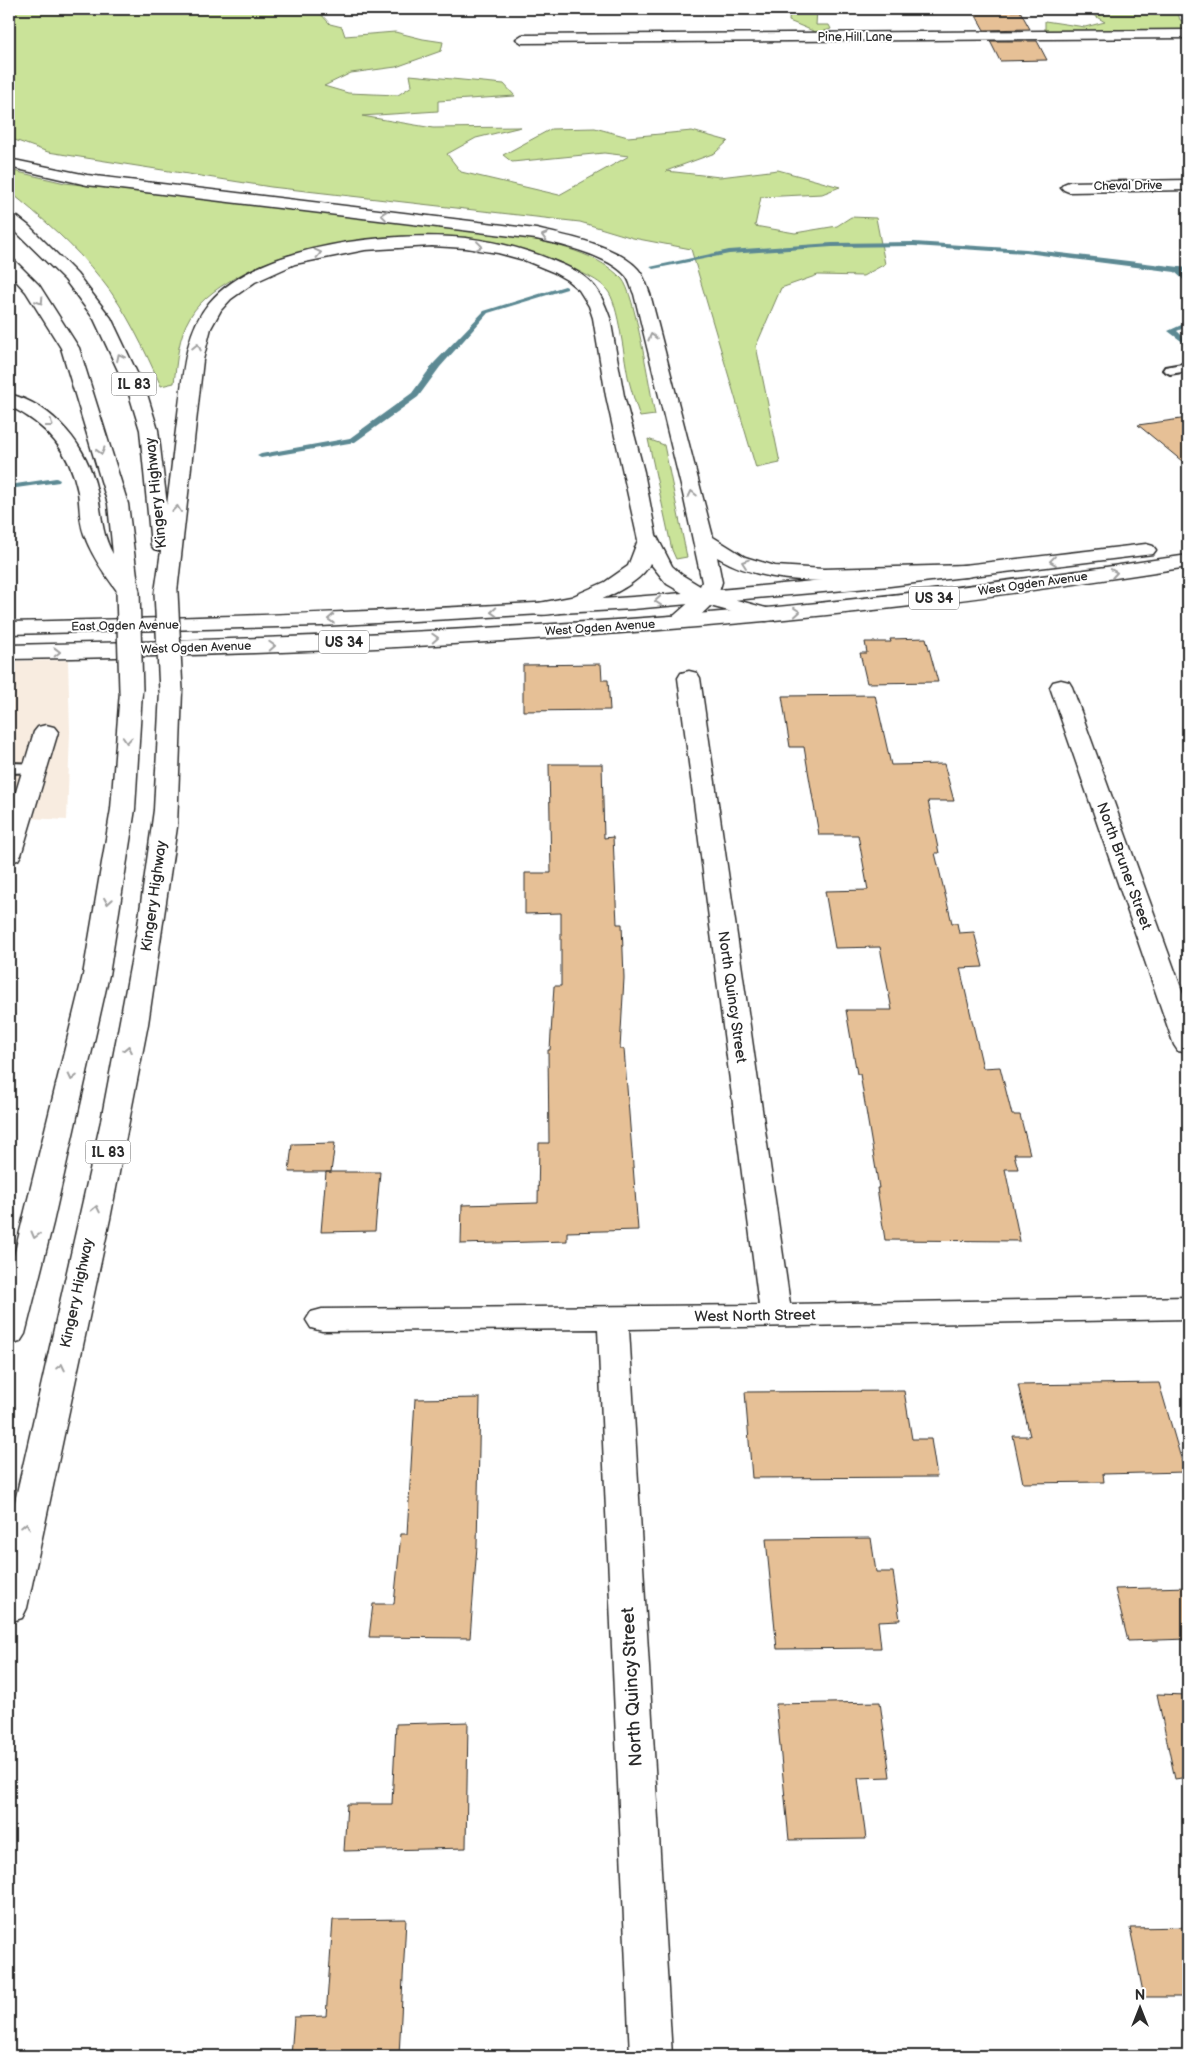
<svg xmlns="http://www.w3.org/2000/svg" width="1197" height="2065" font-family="'Balsamiq Sans',sans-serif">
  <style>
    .built { fill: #f8ece0 }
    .green { fill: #cae399; stroke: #7a8762 }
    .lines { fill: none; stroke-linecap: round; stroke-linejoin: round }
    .stream { fill: #5b8993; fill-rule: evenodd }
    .building { fill: #e6c096; stroke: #2b2b2b }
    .lane-casing { stroke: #2b2b2b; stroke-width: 4 }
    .street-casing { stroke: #2b2b2b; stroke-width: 3 }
    .primary-casing { stroke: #2b2b2b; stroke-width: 3 }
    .highway-casing { stroke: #2b2b2b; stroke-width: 3 }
    .lane { fill: #fff; fill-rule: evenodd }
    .street { fill: #fff; fill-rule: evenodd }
    .primary { fill: #fff; fill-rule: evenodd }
    .highway { fill: #fff; fill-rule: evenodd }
    .highway-bridge-casing { stroke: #2b2b2b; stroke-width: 26; stroke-linecap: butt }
    .highway-bridge { stroke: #fff; stroke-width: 23 }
    .oneway { stroke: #a0a0a0 }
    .labels { text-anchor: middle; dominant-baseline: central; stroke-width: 4; stroke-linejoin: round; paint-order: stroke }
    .far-street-label { font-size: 12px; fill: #2b2b2b; stroke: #fff }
    .shield { fill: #fff; stroke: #6b6b6b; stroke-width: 1 }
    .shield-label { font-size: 14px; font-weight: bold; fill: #2b2b2b }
    .street-label { font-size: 15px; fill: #2b2b2b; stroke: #fff }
    .near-street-label { font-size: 18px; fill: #2b2b2b; stroke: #fff }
  </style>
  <rect width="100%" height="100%" fill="#fff"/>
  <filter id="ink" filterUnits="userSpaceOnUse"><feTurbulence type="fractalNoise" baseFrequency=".02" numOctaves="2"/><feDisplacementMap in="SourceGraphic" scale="10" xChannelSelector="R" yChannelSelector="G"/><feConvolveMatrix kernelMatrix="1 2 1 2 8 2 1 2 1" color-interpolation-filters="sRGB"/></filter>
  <g filter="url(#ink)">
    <!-- built -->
    <path class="built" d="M68,660L70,732L67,820L9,817V661Z"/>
    <!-- green -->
    <path class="green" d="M9,9H323L319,12L330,24L342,27L345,36L395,32L423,39L443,42L441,51L396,67L351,73L324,86L348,93L398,95L412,86L410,75L504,84L515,96L438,101V111L362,116L433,128L521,127L476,138L447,154L461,172L559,195L629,156L604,153L512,162L503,155L551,129L595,128L628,137L692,131L728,141L715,153L666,171L720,177L778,170L840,187L822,194L761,197L755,226L795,233L837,226L851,217L876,218L885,264L863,276L818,275L781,288L756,346L780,463L756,468L691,249L633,238L580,222L271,187L48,152L9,138Z
      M790,9H817L816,25H829L831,29L818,33L789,21Z
      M1083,9H1177L1180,20L1188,22V31H1045V21L1085,27L1105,22Z
      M9,170L65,183L524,237C556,245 598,253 622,279C635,293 650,391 655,415L640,417C636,405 632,393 629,381C624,361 619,303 607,290C601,282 590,277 582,273C494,223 331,228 242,274C223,284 201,298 190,317C178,337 177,361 174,383L161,386C144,349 127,311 101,279C74,245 42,218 9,191Z
      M648,439L664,445L687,557L676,559L672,550Z"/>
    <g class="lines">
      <!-- stream -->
      <path class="stream" d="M914,242L1026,249L1188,268V272H1183L1188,278V284L1175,272L1026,253L914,246L832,247L729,254L653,269L650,267L729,250L832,243Z
        M565,286L567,287V289L488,313L440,367L418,397L355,442L261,458L257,456L261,454L350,438L412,393L434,363L484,311Z
        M1188,322V326L1177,331L1188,341V346L1168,331Z
        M56,478L60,480L59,482L9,489V485Z"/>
    </g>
    <!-- building -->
    <path class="building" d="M1020,11L1030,29L984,30L974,12Z
      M990,41H1037L1047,60L1000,61Z
      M1188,418V466L1138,425Z
      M926,638L938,682L867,683L860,653H867L865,642H891L890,639Z
      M601,664L602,680H608L610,710L523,711V665Z
      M875,695L891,765L944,764L954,801H928L939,853H935L952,923H957L959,933L974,932L983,967L960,968L983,1068L1000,1067L1012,1115H1020L1030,1154H1014L1018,1169H1005L1020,1241L885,1240L877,1188H879L860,1074H857L846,1010H892L880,947L835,948L825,891L868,890L858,835H819L804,747H790L782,696Z
      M549,764H602L604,838L613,837L617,924H622L624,978L620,1049H624L638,1230L567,1232V1241L461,1244L462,1205L538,1203L539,1143H549L548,1050H550L554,986H561V913L525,914V873H551Z
      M335,1143L331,1172H289L292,1144Z
      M326,1172H380L375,1231L321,1232Z
      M1159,1383L1185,1472L1103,1474L1104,1482L1023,1483L1013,1436H1030L1018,1385Z
      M904,1391L912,1439H931L937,1477L752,1478L745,1392Z
      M480,1398L477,1546L470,1638L369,1637L373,1604H394L401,1534H407L415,1399Z
      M871,1538L876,1572H893L900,1620L878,1621L881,1648L777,1649L766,1539Z
      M1188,1587V1639L1128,1641L1115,1589Z
      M1157,1694L1188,1695V1777L1175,1779Z
      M880,1702L890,1777L858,1778L866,1839L789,1840L776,1704Z
      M468,1722L466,1848L344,1851L347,1804H392L396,1724Z
      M406,1919L399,2056H291L294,2017L326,2016L333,1920Z
      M1188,1927V1997H1144L1130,1928Z"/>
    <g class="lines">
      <defs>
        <path id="lane" d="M1188,363V371L1170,374L1163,370L1165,367Z
          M9,763L41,764L44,768L41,772L9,773Z"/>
        <path id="street" d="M1188,30V38L522,43L516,39L522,35Z
          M1188,180V190L1069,192L1064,190L1061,187L1064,184L1069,182Z
          M689,671L697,673L700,678L790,1304L1188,1297V1319L629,1329L672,2056H630L598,1329L322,1331L311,1328L306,1320L311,1312L322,1309L759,1305L678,678L681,673Z
          M1061,680L1069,682L1072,687L1188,1007V1053L1178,1051L1174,1045L1050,687L1053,682Z
          M46,725L54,727L58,732L21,855L18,860L9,862V815L34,732L38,727Z"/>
        <path id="primary" d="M1146,544L1153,546L1156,550L1153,554L890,586L633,609L321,626L9,634V622C217,617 425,611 633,597C805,584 975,564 1146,544Z
          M1188,555V567C1090,582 992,597 893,608C600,640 304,655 9,659V645C255,640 500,631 745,610C894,597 1041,577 1188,555Z"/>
        <path id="highway" d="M9,159L87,175L536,229C567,236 616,245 638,269C644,276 647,286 650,294L713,537L745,557L775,566L824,569L967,565L974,567L977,571L974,575L967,577C935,578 903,579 871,580C818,581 764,585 717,557L722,582L718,595L774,610L777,615L774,620L766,621L710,606C699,617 686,630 670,627L667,622L693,599L667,584L650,563C640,590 561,620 534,614L531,609L534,604L571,597L605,582L628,566L638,540L606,396L593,318L589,306L579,290L567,280L553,272L524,260L498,253L466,248L432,246L365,250L295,264L255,282L231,299L221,310L211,328L203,360L177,592L173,596L166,598L159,596L155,592L161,551L154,549L151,545L140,430L129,394L94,319L65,280L9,225V213L15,215L29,226L77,274L111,318L147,394L158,430L167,505C171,474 174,444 178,414C183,377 184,333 209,303C259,243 394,231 466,238C497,242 526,249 554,261C566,266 578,271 587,279C599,289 605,304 610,318L624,396L644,472L656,535L672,566L682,575L700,586L702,582L683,494L634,294C631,288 630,281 626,276C608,255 562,245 536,239L87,185L9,167Z
          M9,259L15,261L39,285L79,348L128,504L139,592L135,596L128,598L121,596C108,579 91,556 84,534C79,521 80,506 78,492C70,451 46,424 9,406V394C54,405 88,447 97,491C102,514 101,533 113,554L108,504L61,348L26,292L9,273Z
          M131,684L139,686L142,691L135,809L109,975L53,1223L25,1334L20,1342L9,1345V1276L83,975L111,809L120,691L123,686Z
          M171,684L179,686L182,691L177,827L148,1024L110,1219L27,1608L22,1618L9,1622V1528L101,1121L138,925L154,810L160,691L163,686Z"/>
      </defs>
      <!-- lane casing -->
      <use href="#lane" class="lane-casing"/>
      <!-- street casing -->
      <use href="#street" class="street-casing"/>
      <!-- primary casing -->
      <use href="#primary" class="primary-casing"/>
      <!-- highway casing -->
      <use href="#highway" class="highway-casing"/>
      <!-- lane -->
      <use href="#lane" class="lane"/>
      <!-- street -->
      <use href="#street" class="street"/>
      <!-- primary -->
      <use href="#primary" class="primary"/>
      <!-- highway -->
      <use href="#highway" class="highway"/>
      <defs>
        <path id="highway-bridge" d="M128,592L131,691
          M166,592L171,691"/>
      </defs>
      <!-- highway-bridge casing -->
      <use href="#highway-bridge" class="highway-bridge-casing"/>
      <!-- highway-bridge -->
      <use href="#highway-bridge" class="highway-bridge"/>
    </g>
    <!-- one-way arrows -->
    <defs><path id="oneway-chevron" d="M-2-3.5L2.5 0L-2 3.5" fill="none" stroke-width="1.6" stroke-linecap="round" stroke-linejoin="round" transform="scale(1.25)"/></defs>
    <g class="oneway">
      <use href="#oneway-chevron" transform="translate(384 215) rotate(-173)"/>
      <use href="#oneway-chevron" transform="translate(545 236) rotate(-165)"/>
      <use href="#oneway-chevron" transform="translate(479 246) rotate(7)"/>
      <use href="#oneway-chevron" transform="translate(318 253) rotate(-13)"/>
      <use href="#oneway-chevron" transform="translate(40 301) rotate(57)"/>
      <use href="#oneway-chevron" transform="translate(652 337) rotate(-104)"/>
      <use href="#oneway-chevron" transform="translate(197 347) rotate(-77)"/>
      <use href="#oneway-chevron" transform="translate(120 357) rotate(-116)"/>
      <use href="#oneway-chevron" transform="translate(50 424) rotate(37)"/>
      <use href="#oneway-chevron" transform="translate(101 451) rotate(73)"/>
      <use href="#oneway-chevron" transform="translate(692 494) rotate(-103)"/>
      <use href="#oneway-chevron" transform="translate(177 509) rotate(-83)"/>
      <use href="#oneway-chevron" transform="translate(1053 561) rotate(173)"/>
      <use href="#oneway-chevron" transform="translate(745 563) rotate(-161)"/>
      <use href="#oneway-chevron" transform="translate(1114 573) rotate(-9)"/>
      <use href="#oneway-chevron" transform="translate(658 601) rotate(175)"/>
      <use href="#oneway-chevron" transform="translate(494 612) rotate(177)"/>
      <use href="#oneway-chevron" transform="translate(797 612) rotate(-5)"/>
      <use href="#oneway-chevron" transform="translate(331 619) rotate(177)"/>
      <use href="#oneway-chevron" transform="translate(435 638) rotate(-3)"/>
      <use href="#oneway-chevron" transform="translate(272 646) rotate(-3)"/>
      <use href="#oneway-chevron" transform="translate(57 652) rotate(-1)"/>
      <use href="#oneway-chevron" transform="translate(127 740) rotate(94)"/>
      <use href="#oneway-chevron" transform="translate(108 901) rotate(99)"/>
      <use href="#oneway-chevron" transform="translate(128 1049) rotate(-79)"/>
      <use href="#oneway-chevron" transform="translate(72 1077) rotate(103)"/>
      <use href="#oneway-chevron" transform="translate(96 1209) rotate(-78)"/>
      <use href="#oneway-chevron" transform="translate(35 1235) rotate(105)"/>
      <use href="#oneway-chevron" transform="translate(61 1367) rotate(-78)"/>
      <use href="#oneway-chevron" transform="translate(26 1526) rotate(-78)"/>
    </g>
  </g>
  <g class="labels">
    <!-- far-street labels -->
    <g class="far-street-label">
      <text x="855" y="37">Pine Hill Lane</text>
      <text transform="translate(1128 186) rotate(-1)">Cheval Drive</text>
      <text transform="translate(1033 584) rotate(-8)">West Ogden Avenue</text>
      <text transform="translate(125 626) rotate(-1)">East Ogden Avenue</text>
      <text transform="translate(600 628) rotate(-4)">West Ogden Avenue</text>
      <text transform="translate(196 648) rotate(-2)">West Ogden Avenue</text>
    </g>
    <!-- shield labels -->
    <g class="shield">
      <rect x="111.5" y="372.5" width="45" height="23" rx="4"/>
      <rect x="909" y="586.5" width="50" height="23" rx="4"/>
      <rect x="319" y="630.5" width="50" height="23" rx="4"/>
      <rect x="85.5" y="1140.5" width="45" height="23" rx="4"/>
    </g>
    <g class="shield-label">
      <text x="134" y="384">IL 83</text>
      <text x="934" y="598">US 34</text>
      <text x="344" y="642">US 34</text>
      <text x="108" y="1152">IL 83</text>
    </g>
    <!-- street labels -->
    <g class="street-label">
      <text transform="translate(156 493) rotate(-96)">Kingery Highway</text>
      <text transform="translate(1124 866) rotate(70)">North Bruner Street</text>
      <text transform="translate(154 896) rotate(-82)">Kingery Highway</text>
      <text transform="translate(732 997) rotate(82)">North Quincy Street</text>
      <text transform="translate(77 1293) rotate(-78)">Kingery Highway</text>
      <text transform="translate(755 1316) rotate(-1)">West North Street</text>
    </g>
    <!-- near-street labels -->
    <g class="near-street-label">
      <text transform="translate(632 1687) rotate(-93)">North Quincy Street</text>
    </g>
  </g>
  <!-- margin -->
  <rect width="1197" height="2065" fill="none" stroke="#fff" stroke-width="30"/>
  <rect x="15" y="15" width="1167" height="2035" fill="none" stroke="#2b2b2b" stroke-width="2" filter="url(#ink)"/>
  <!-- north arrow -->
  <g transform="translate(1140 2008)" stroke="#ffffff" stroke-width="4" paint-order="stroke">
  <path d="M0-4L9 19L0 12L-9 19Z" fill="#2b2b2b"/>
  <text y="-8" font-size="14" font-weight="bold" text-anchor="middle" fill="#2b2b2b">N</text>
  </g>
</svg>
